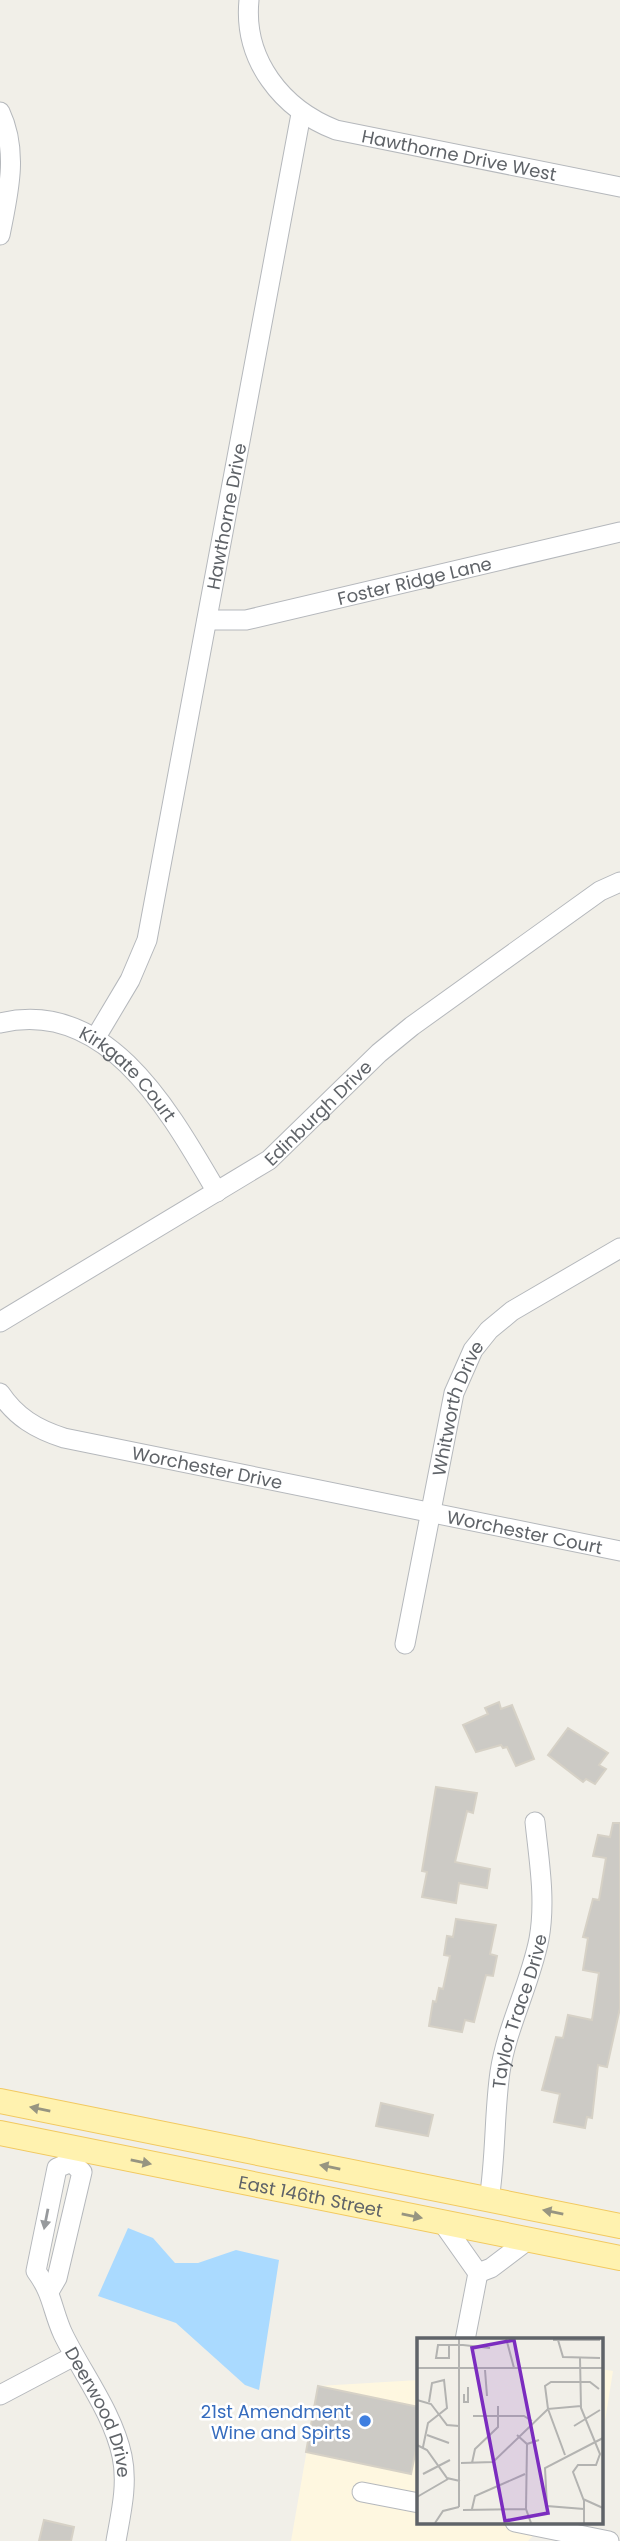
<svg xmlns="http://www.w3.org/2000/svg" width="620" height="2541" font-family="Poppins,sans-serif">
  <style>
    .commercial { fill: #fef7e0 }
    .water { fill: #aadaff }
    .building { fill: #cccac5; stroke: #d6d1c6; stroke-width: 2 }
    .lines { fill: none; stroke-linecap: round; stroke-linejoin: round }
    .minor-casing { stroke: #b5b8bc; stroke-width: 21 }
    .major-casing { stroke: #f2c960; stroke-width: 26 }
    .minor { stroke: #fff; stroke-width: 19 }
    .major { stroke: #fff2af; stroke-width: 24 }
    .oneway { fill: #979581 }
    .oneway2 { fill: #979a9d }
    .shop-dot { fill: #3f7fe0; stroke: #fff; stroke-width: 2.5 }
    .labels { text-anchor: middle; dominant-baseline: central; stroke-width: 5; stroke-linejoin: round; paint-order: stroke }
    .street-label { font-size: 18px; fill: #5f6368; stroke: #fff }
    .shop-label { font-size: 18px; fill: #366cbe; stroke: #fff; text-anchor: end }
    .inset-road { fill: none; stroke: #b3b3b1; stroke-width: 2 }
    .view { fill: #7b2cbf; fill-opacity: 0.15; stroke: #7b2cbf; stroke-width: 3.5 }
    .inset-edge { fill: none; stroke: #5f6368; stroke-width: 3.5 }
  </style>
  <rect width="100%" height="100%" fill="#f1efe8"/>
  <!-- commercial -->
  <path class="commercial" d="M601,2369L613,2371L601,2446Z
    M419,2380V2522H546L528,2541H291L318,2386Z"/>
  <!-- water -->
  <path class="water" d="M128,2228L153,2238L175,2263H198L236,2250L279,2260L259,2390L245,2385L176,2323L98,2296Z"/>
  <!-- building -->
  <path class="building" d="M499,1702L501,1709L512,1705L534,1759L516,1766L507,1747L503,1748L501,1745L476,1752L473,1746L463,1725L488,1714L485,1708Z
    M568,1728L608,1753L599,1765L606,1769L595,1784L586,1779L583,1782L548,1755Z
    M436,1787L477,1793L473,1813L467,1811L455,1862L490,1869L487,1888L459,1883L456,1903L422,1897L427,1872L422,1871Z
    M613,1823H620V2008L607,2067L598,2065L592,2118L587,2117L585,2128L554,2122L560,2094L542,2090L556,2037L563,2038L568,2015L592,2020L599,1973L583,1970L588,1938L583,1937L593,1899L599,1900L606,1858L593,1856L598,1835L610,1837Z
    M456,1919L496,1925L490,1954L497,1956L493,1976L486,1975L474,2022L465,2020L462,2032L429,2026L433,2001L436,2002L439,1988L443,1989L450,1956L444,1955L447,1936L453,1937Z
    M381,2103L433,2115L428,2136L376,2126Z
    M318,2386L419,2407V2435L411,2474L306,2452Z
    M44,2520L74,2527L71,2541H39Z"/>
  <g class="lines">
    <defs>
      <g id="minor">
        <path id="s1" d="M249,0C243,60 282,109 336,130L620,187"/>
        <path d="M0,112C19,152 8,194 0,235"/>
        <path id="s2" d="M207,620H246L620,532"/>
        <path id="s3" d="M0,1023C108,997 171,1114 217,1192"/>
        <path id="s4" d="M96,1037L130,980L147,940L301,114"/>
        <path id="s5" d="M0,1322L269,1160L379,1053L412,1026L600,891L620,882"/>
        <path id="s6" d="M0,1393C16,1417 36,1429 64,1438L620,1551"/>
        <path id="s7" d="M405,1644L454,1393L473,1350L489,1330L512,1311L620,1248"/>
        <path id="s8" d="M71,2162L57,2168L36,2271C53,2294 52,2310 63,2334C82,2373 113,2413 122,2456C128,2484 121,2513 116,2541"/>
        <path id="s9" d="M489,2200C496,2156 494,2114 500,2072C507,2026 530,1985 539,1939C546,1900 539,1861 535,1822"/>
        <path d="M442,2222L478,2273"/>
        <path d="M478,2273L491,2268L528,2240"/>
        <path d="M50,2290L57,2278L82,2172L71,2162"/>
        <path d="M465,2340L478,2273"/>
        <path d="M0,2395L74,2356"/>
        <path d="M362,2492L419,2503"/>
        <path d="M515,2522L609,2541"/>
      </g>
      <g id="major">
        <path d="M0,2101L620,2226"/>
        <path id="s10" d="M0,2133L620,2258"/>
      </g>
    </defs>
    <!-- minor casing -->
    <use href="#minor" class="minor-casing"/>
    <!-- major casing -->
    <use href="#major" class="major-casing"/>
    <!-- minor -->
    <use href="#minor" class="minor"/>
    <!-- major -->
    <use href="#major" class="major"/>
  </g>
  <!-- one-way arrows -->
  <defs><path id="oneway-solid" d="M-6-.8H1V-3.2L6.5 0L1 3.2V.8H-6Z" transform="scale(1.75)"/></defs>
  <g class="oneway">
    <use href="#oneway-solid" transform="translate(40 2109) rotate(-169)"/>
    <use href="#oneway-solid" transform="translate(141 2162) rotate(11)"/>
    <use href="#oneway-solid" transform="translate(330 2167) rotate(-169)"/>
    <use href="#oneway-solid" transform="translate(553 2212) rotate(-169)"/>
    <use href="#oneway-solid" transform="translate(412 2216) rotate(11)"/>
  </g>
  <use class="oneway2" href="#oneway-solid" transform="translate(46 2219) rotate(101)"/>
  <!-- markers -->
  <circle class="shop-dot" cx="365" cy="2421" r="7"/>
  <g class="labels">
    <!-- street labels -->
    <g class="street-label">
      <text stroke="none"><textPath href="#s1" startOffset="294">Hawthorne Drive West</textPath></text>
      <text stroke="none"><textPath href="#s4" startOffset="541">Hawthorne Drive</textPath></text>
      <text stroke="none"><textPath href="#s2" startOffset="212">Foster Ridge Lane</textPath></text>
      <text stroke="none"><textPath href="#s3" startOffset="147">Kirkgate Court</textPath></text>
      <text stroke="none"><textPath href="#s5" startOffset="382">Edinburgh Drive</textPath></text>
      <text stroke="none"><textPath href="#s7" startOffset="242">Whitworth Drive</textPath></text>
      <text stroke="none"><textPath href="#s6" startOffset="226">Worchester Drive</textPath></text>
      <text stroke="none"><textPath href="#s6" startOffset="550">Worchester Court</textPath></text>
      <text stroke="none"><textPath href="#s9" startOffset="192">Taylor Trace Drive</textPath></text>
      <text stroke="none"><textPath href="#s10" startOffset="317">East 146th Street</textPath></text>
      <text stroke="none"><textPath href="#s8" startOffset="276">Deerwood Drive</textPath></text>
    </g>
    <!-- shop labels -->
    <g class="shop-label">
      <text x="351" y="2411">21st Amendment<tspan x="351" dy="21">Wine and Spirts</tspan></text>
    </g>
  </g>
  <!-- overview -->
  <g transform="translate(417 2338)">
    <rect width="186" height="186" fill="#f1efe8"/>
    <path class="inset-road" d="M89,0L97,30M136,2H183M141,2L146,19L183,20M32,7V20H19L21,7H46L73,10M163,20L164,70L183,116L179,127H161L156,134L167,163V185M0,30H186M68,32L70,58M47,56V64H51V49M0,62L14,66L30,87L42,88M164,68L131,71L128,48L134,44H173L182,51M56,78H107L115,83M157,88L183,72M10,97L32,105M100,97L110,106L122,102M110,106L109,171L114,185M0,107L10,112L30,140L43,143M6,109L11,85L30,70L27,42L15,45L12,64M44,125L76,124L131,71L148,117M55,125L58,111L81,89V68M6,136L33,122M0,159L31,141M166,161L186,170M42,169V0M55,171L58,158L108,136M167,171L130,168L128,130L186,100M46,172L109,171M18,185L26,173L42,169"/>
    <path class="view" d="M97,2L131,175L88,183L55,10Z"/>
    <rect width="186" height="186" class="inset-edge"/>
  </g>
</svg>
